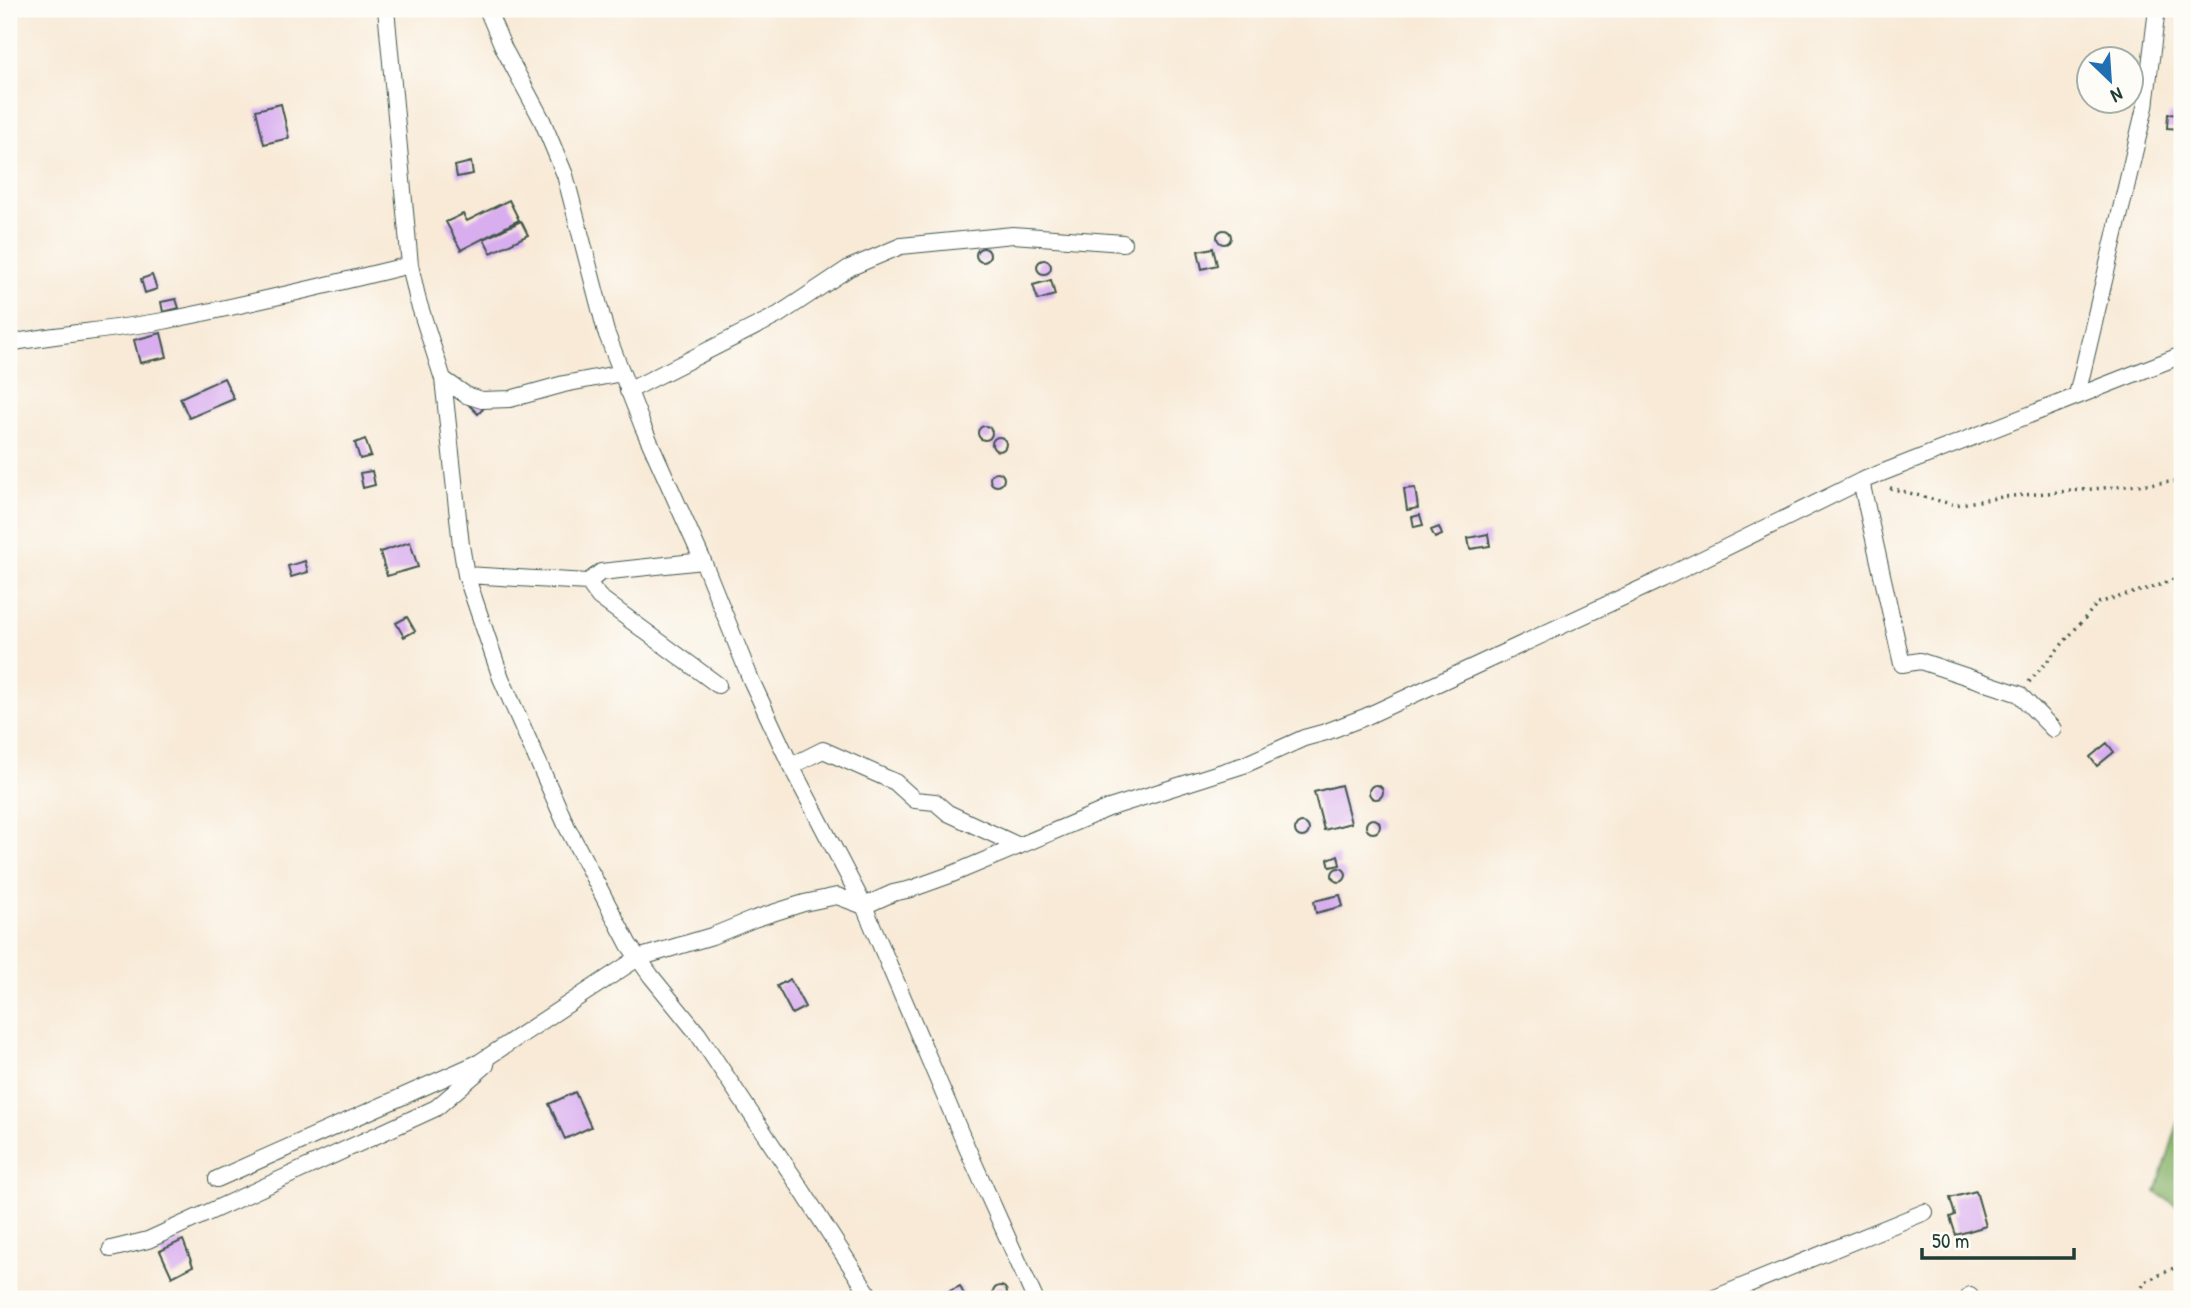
<svg xmlns="http://www.w3.org/2000/svg" width="2191" height="1308" font-family="'Patrick Hand',sans-serif">
  <style>
    .forest { fill: #88b46c; stroke: #547850; stroke-width: 2 }
    .lines { fill: none; stroke-linecap: round; stroke-linejoin: round }
    .stream { stroke: #62b3dd; stroke-width: 6 }
    .building { fill: #d9aeef }
    .minor-casing { stroke: #40574c; stroke-width: 18 }
    .path { stroke: #40574c; stroke-width: 3.5; stroke-dasharray: 2 5; stroke-linecap: butt }
    .minor { stroke: #fff; stroke-width: 16 }
  </style>
  <rect width="100%" height="100%" fill="#fdfcf7"/>
  <filter id="ink" filterUnits="userSpaceOnUse"><feTurbulence type="fractalNoise" baseFrequency=".0143" numOctaves="2"/><feDisplacementMap in="SourceGraphic" scale="14" xChannelSelector="R" yChannelSelector="G"/><feConvolveMatrix kernelMatrix="1 2 1 2 8 2 1 2 1" color-interpolation-filters="sRGB"/></filter>
  <filter id="wash" filterUnits="userSpaceOnUse"><feTurbulence type="fractalNoise" baseFrequency=".00686" numOctaves="4" result="noise"/><feDisplacementMap in="SourceGraphic" scale="28" xChannelSelector="R" yChannelSelector="G"/><feGaussianBlur stdDeviation="1.57" result="paint"/><feColorMatrix in="noise" values="0 0 0 0 0 0 0 0 0 0 0 0 0 0 0 0 0 1.4 0 .05"/><feComposite in="paint" operator="in"/></filter>
  <g filter="url(#wash)">
    <rect width="100%" height="100%" fill="#f8ead7"/>
    <!-- forest -->
    <path class="forest" d="M2182,1111V1209L2156,1192Z"/>
    <g class="lines">
      <!-- stream -->
      <path class="stream" d="M9,1299L14,1293L35,1299"/>
    </g>
    <g id="blocks">
      <!-- building -->
      <path class="building" d="M281,104L289,138L264,144L256,110Z
        M2168,114L2182,115V129L2167,128Z
        M471,162L473,174L457,177L455,166Z
        M509,200L519,220L461,250L446,222L463,214L467,221Z
        M521,221L528,235L491,253L484,239Z
        M1217 237a7 7 0 1 1 14 0a7 7 0 1 1-14 0Z
        M1213,248L1217,265L1202,269L1198,251Z
        M976 255a7 7 0 1 1 14 0a7 7 0 1 1-14 0Z
        M1037 267a7 7 0 1 1 14 0a7 7 0 1 1-14 0Z
        M152,275L157,289L145,293L141,279Z
        M1051,280L1055,295L1038,300L1033,285Z
        M176,299L179,308L163,312L161,302Z
        M161,333L167,357L140,363L134,340Z
        M224,378L234,399L189,418L180,398Z
        M462,398L487,405L478,414Z
        M978 433a7 7 0 1 1 14 0a7 7 0 1 1-14 0Z
        M992 444a7 7 0 1 1 14 0a7 7 0 1 1-14 0Z
        M365,439L371,456L360,459L355,443Z
        M372,471L375,485L363,488L360,473Z
        M990 479a7 7 0 1 1 14 0a7 7 0 1 1-14 0Z
        M1415,488L1418,508L1407,510L1404,489Z
        M1420,515L1423,525L1414,527L1412,517Z
        M1439,527L1442,535L1435,538L1431,530Z
        M1488,534L1490,546L1470,549L1468,538Z
        M410,542L418,567L387,576L380,552Z
        M305,561L308,572L291,577L288,566Z
        M407,617L415,631L404,637L396,623Z
        M2107,743L2114,752L2097,766L2090,757Z
        M1341,785L1351,823L1324,830L1314,792Z
        M1369 792a7 7 0 1 1 14 0a7 7 0 1 1-14 0Z
        M1366 826a7 7 0 1 1 14 0a7 7 0 1 1-14 0Z
        M1295 830a7 7 0 1 1 14 0a7 7 0 1 1-14 0Z
        M1338,855L1340,865L1330,867L1328,859Z
        M1332 875a7 7 0 1 1 14 0a7 7 0 1 1-14 0Z
        M1340,895L1343,906L1316,913L1314,901Z
        M790,979L805,1007L792,1014L777,986Z
        M575,1092L591,1127L565,1139L549,1104Z
        M1976,1191L1986,1226L1956,1235L1950,1217L1955,1215L1950,1198Z
        M183,1240L193,1266L172,1277L160,1251Z
        M960,1286L966,1299H933Z
        M993 1293a7 7 0 1 1 14 0a7 7 0 1 1-14 0Z"/>
    </g>
  </g>
  <g filter="url(#ink)">
    <use href="#blocks" fill-opacity="0" stroke="#40574c" stroke-width="2"/>
    <g class="lines">
      <defs>
        <path id="minor" d="M386,9L410,265L418,301L443,379L461,545L466,575L501,678L567,827L629,945L651,976L698,1034L796,1181L872,1299
          M487,9L504,49L542,120L565,175L606,332L643,427L703,561L751,680L791,766L864,906L963,1139L1035,1299
          M9,343C60,334 112,330 163,321C246,305 328,285 410,265
          M443,379L466,395L482,400L510,399L564,384L622,373
          M628,391L778,315L849,268L901,246L1013,235L1123,243
          M2077,395L2145,107L2157,9
          M1861,481L1902,664L1920,661L2019,694L2053,729
          M466,575L588,582L601,572L703,561
          M588,582L599,597L718,685
          M791,766L823,750L895,782L915,800L935,802L948,813L1019,846
          M217,1179L480,1062L638,958L712,936L754,919L804,903L837,896L864,906L893,893L911,889L950,875L1109,808L1244,765L1304,738L1326,732L1365,717L1662,579L1861,481L2182,355
          M111,1249L148,1240L436,1108L486,1065
          M1712,1299L1925,1212
          M1968,1299L1970,1295"/>
      </defs>
      <!-- minor casing -->
      <use href="#minor" class="minor-casing"/>
      <!-- path -->
      <path class="path" d="M1890,488L1955,505L2002,497L2182,481
        M2029,682L2098,603L2160,585L2182,575
        M2135,1299L2145,1282L2182,1264"/>
      <!-- minor -->
      <use href="#minor" class="minor"/>
    </g>
  </g>
  <!-- margin -->
  <rect width="2191" height="1308" fill="none" stroke="#fdfcf7" stroke-width="35"/>
  <!-- north arrow -->
  <g transform="translate(2110 80) rotate(155)"><circle r="33" fill="#fdfcf7" stroke="#a4b0a9" stroke-width="2"/>
  <path d="M0-5L12 26L0 18L-12 26Z" fill="#1f6fb2"/>
  <text y="-10" font-size="19" font-weight="bold" text-anchor="middle" fill="#1f3d34">N</text>
  </g>
  <!-- scale -->
  <path d="M1922 1248v10h152v-10" fill="none" stroke="#1f3d34" stroke-width="3.5"/>
  <text x="1932" y="1248" font-size="21" fill="#1f3d34" stroke="#fdfcf7" stroke-width="5" paint-order="stroke">50 m</text>
</svg>
